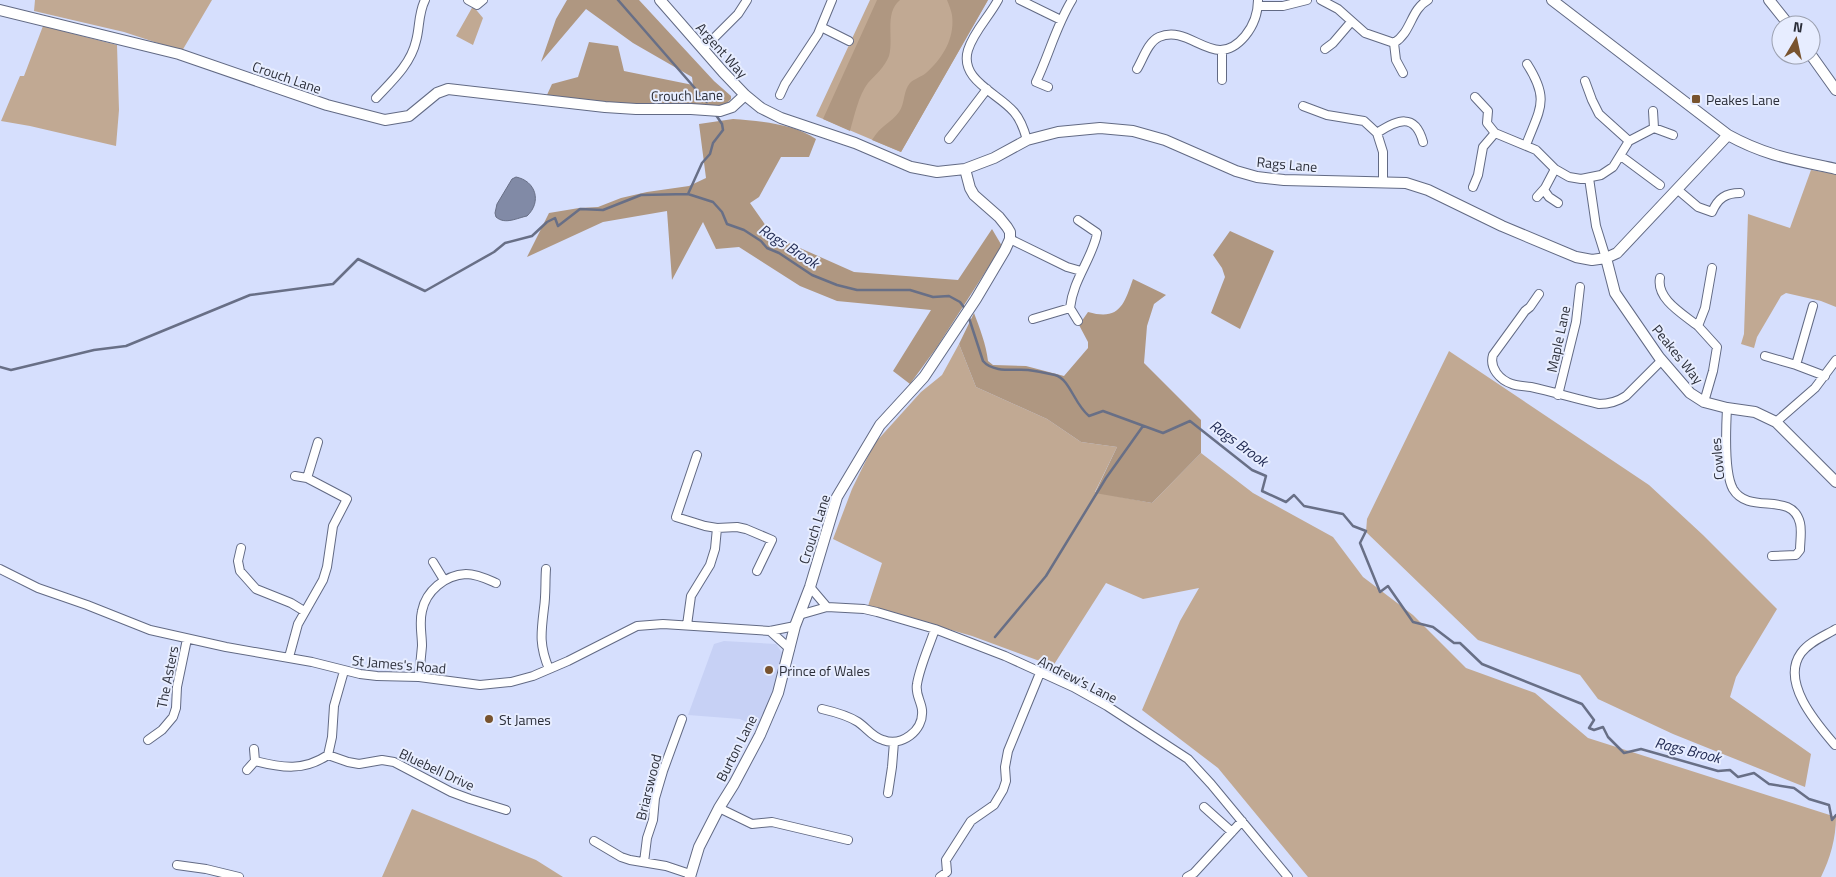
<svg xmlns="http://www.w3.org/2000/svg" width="1836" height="877" font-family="'Titillium Web',sans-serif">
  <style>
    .built { fill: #c7d1f5 }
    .green { fill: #c1a993 }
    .forest { fill: #af9781 }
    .water { fill: #818aa6; stroke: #686f86 }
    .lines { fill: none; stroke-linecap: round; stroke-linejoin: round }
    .stream { stroke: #686f86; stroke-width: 2.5 }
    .street-casing { stroke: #626a84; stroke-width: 10 }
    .secondary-casing { stroke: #626a84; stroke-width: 12 }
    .street { stroke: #fff; stroke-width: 8 }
    .secondary { stroke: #fff; stroke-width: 10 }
    .poi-dot { fill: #78532e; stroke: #e7edff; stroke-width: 2 }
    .labels { text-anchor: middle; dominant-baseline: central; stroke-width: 4; stroke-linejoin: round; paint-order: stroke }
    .street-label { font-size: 14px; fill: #2c2f3a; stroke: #e7edff }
    .poi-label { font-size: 14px; fill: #2c2f3a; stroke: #e7edff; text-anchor: start }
    .water-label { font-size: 15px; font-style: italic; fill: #222b53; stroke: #e7edff }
  </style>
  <rect width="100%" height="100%" fill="#d6dffd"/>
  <!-- built -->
  <path class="built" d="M724,641L776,644L783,654L771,700L759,728L740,719L688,715L714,644Z"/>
  <!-- green -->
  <path class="green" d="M35,0H212L182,51L124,32L34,11Z
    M870,0H988L901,152L816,116Z
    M473,6L483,18L473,45L456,36Z
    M43,26L117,45L119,110L116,146L30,126L1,121L20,76H24Z
    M1811,170L1836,174V307L1821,301L1786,293L1781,296L1757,337L1754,348L1741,344L1744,334L1748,214L1790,228Z
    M959,344L976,387L1047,419L1081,442L1117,447L1095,492L1152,503L1201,453L1253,493L1333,537L1363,577L1413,615L1466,668L1535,693L1588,738L1836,817C1836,838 1830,859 1821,877H1308L1218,768L1142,710L1180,621L1199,588L1143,599L1106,583L1053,666L972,636L868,606L882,563L833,539L852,489L874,444L921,392L942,375Z
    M1449,351L1649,485L1703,535L1777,609L1736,677L1730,697L1811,754L1805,787L1673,734L1598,699L1580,675L1478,640L1366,532L1367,519Z
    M412,809L536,860L563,877H382Z"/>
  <!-- forest -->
  <path class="forest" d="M567,0H639L714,81L731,96V99L725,105L718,106L646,105L546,97L552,84L578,77L589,42L618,46L624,71L693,85L692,77L633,43L586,9L541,62L556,19Z
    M877,0H900C884,13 894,38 889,56C884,68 876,74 868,83C859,94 854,117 850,131L823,119Z
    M947,0H988L901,152L872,140C881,125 891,123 899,112C905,104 903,91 910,83C914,79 921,77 926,73C943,58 955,38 952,15C951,10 949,5 947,0Z
    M733,119C760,121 794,124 816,139L809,157H781L759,197L750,203L773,236L854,272L958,280L992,229L1002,246L937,347L910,384L893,371L931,310L837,301L800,286L739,247L716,249L703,222L672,280L667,211L603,222L527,257L549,213L579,208L598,207L621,198L647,192L689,186L706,178L699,124Z
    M1230,231L1274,251L1240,329L1211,313L1225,277L1222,268L1213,255Z
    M1133,279L1166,295L1154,304L1147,326L1144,363L1201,420V453L1152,503L1095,493L1117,447L1081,442L1047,419L976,387L959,344L974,313C980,329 986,344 988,361L993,365L1026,366L1064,376L1088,348V342L1079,325L1088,312C1119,321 1124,305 1133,279Z"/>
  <!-- water -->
  <path class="water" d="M516,177C536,181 542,202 527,216C517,218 505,225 496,217L495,213L497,204L512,179Z"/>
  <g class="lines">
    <!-- stream -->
    <path class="stream" d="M618,0L707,102
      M688,194L702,163L710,154L713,143L723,130L722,124L716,115
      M968,315L983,361C993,373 1014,369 1028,370C1037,371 1046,373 1055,375C1070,379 1074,404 1089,416L1103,411L1163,433L1190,421L1252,470L1266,476L1262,491L1286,502L1294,495L1304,506L1343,514L1353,526L1366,531L1360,543L1380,592L1388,586L1413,622L1433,627L1454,643H1460L1482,664L1582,704L1594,720L1589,728L1594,730L1603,727L1608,737L1624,753L1641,749L1718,771L1730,770L1738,777L1754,773L1769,784L1794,788L1809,799L1829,805L1832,820L1836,815
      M0,367L11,370L94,350L126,346L250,295L333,284L358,259L425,291L494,252L505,243L532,236L547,222L555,218L558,226L580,209L603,210L641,195L688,194L713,202L722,212L727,224L744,230L761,241L767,248L779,253L812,275L837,285L857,290H910L933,297L949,296L960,302L966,310
      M995,637L1046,576L1106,478L1143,426"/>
    <defs>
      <path id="street" d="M468,0L477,5L483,0
        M998,0C989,17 974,31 968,50C959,80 998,93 1014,112C1021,120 1024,129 1027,140
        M1020,0L1061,20
        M1321,0L1338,9L1365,33L1394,43C1412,32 1410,10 1428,0
        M1258,6H1283L1307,0
        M821,27L849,41
        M1394,43L1396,60L1403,73
        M703,49L738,14L747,0
        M1325,49L1333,43L1351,22
        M1222,51V80
        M1137,69C1143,59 1148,42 1159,37C1191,23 1214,73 1245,36C1254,25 1258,14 1258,0
        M1585,81L1592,100L1599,114L1629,141L1654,128L1673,135
        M1048,87L1036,82C1049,55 1056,26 1072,0
        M780,95L785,84L818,34L832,0
        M1475,97L1488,111L1487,123L1495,133L1536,150L1555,169L1569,177L1581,179L1601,175L1613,167L1629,141
        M376,98C391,82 411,64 416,41C420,27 418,14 425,0
        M1303,106L1327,115L1364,121L1377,133C1397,120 1415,112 1423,142
        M1653,111L1654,128
        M1377,133L1383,152V182
        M949,139L987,89
        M1526,145C1540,108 1550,100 1527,64
        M1621,156L1660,185
        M1589,178L1596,226L1606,258
        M1473,187L1478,175L1483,147L1495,133
        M1544,190L1549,197L1558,203
        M1678,190L1698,207L1712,212C1718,198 1726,193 1740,193
        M1537,197L1545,188L1555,169
        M1010,239L1067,267L1081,271
        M1660,278C1656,299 1683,314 1698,326
        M1539,294L1530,307L1525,311L1493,355C1489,368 1500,380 1512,384C1517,386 1525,386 1531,387C1554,392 1576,399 1599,404C1610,404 1617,402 1626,396L1662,360
        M1813,306L1796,365L1825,376
        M1070,308L1078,321
        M1033,319L1070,308C1073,281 1089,263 1096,238L1097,233L1078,220
        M1765,356L1796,365
        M1558,395L1576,322L1580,287
        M1704,402L1713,371L1717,347L1698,326L1705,308L1712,268
        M1727,408C1726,427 1724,473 1733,489C1749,516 1792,490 1800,523C1802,531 1800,542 1800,550L1796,555L1772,556
        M1776,422L1815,388L1836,360
        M697,455L676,517L705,526L717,528L737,527L746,529L772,540L757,571
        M295,476L307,478
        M241,548L238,561L240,571L256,589L291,603L304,611
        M433,562L444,580
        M0,569L38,588L87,605L150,630L226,647L312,662L360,674L377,676L419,677L480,685L511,682L533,676L568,661L637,626L663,624L770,631L795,626
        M546,569C545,582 546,595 544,608C541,633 539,645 549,669
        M810,587L827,607
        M799,615L827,607L864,609L877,612L935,629L1005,656L1073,687L1107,706L1188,759L1211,784L1288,877
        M687,625L691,596L710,565L715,549L717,528
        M770,631L790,649
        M289,657L298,624L323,580L327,567L333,526L347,499L307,478L318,442
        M419,677C420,667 421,657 422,646C422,634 419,623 422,611C426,591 445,575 466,574C477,574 487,579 496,583
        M822,709C835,712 847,715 858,722C867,728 872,737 883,740C901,747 924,731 922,710C921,701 915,694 917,684C920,666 929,647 935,629
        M148,740L162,730L173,717L176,708L177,687L187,639
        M1835,745C1817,724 1780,682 1801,653C1809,642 1824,636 1836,629
        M328,755L332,737L334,706L344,671
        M255,761C283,768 304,771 328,755L348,762L359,764L382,760L394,762L451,792L470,799L506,810
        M247,770L255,761L254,749
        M888,793L892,767L894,742
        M1204,807L1232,832
        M719,808L752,824L772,822L848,840
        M594,841L621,857L630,860L666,866L690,874
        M644,862L647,838L653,820L655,798L663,771L682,719
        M177,865L206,869L239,877
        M940,877L947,872L946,860L971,821L994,805L1003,790L1006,781L1005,767L1008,751L1040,673
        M1187,877L1194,873L1242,821"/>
      <path id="secondary" d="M660,0L723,72L745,95L761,108L781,118L855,143L911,167L937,172L965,169L994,158L1027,140L1058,132L1100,128L1133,131L1165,140L1236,171L1257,177L1284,180L1406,183L1428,190L1502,226L1576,257L1592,260L1606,258L1617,253L1728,135
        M1552,0L1728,135C1766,156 1795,160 1836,169
        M1769,0L1789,25
        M0,10L179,54L327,105L385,120L409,116L437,93L448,89L605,107L636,109H691L720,111L732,107L745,95
        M1811,55L1836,90
        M1606,258L1615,293L1659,357L1690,393L1704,402L1727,408L1755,412L1776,422L1836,482
        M690,877L699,847L719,808L734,784L760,735L778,693L795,626L810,587L837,497L880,425L924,377L976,299L1005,250L1010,239V232L1007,227L999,217L974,195L970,188L965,169"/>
    </defs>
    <!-- street casing -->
    <use href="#street" class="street-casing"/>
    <!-- secondary casing -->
    <use href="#secondary" class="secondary-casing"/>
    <!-- street -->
    <use href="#street" class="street"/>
    <!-- secondary -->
    <use href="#secondary" class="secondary"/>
  </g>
  <!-- markers -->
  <g class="poi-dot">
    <rect x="1691" y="94" width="10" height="10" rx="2.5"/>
    <circle cx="769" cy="670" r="5"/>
    <circle cx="489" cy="719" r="5"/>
  </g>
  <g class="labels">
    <!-- street labels -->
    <g class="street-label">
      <text transform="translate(722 50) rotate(48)">Argent Way</text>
      <text transform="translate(287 77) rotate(19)">Crouch Lane</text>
      <text transform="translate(687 95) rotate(-1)">Crouch Lane</text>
      <text transform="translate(1287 164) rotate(5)">Rags Lane</text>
      <text transform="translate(1558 339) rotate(-78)">Maple Lane</text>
      <text transform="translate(1678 354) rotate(51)">Peakes Way</text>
      <text transform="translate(1717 459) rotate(-95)">Cowles</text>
      <text transform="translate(814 529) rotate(-72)">Crouch Lane</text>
      <text transform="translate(399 664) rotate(5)">St James's Road</text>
      <text transform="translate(167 677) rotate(-79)">The Asters</text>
      <text transform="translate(1078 679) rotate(27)">Andrew's Lane</text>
      <text transform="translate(736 748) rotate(-63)">Burton Lane</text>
      <text transform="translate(437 769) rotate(25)">Bluebell Drive</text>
      <text transform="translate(648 787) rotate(-76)">Briarswood</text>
    </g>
    <!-- poi labels -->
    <g class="poi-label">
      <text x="1706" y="99">Peakes Lane</text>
      <text x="779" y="670">Prince of Wales</text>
      <text x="499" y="719">St James</text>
    </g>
    <!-- water labels -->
    <g class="water-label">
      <text transform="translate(789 246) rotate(33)">Rags Brook</text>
      <text transform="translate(1239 443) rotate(36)">Rags Brook</text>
      <text transform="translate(1688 750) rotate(14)">Rags Brook</text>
    </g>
  </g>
  <!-- north arrow -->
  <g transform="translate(1796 40) rotate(9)"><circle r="24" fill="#e7edff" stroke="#9ca1b0"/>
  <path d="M0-4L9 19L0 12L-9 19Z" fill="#78532e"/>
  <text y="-8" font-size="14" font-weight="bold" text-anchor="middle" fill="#2c2f3a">N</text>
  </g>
</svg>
